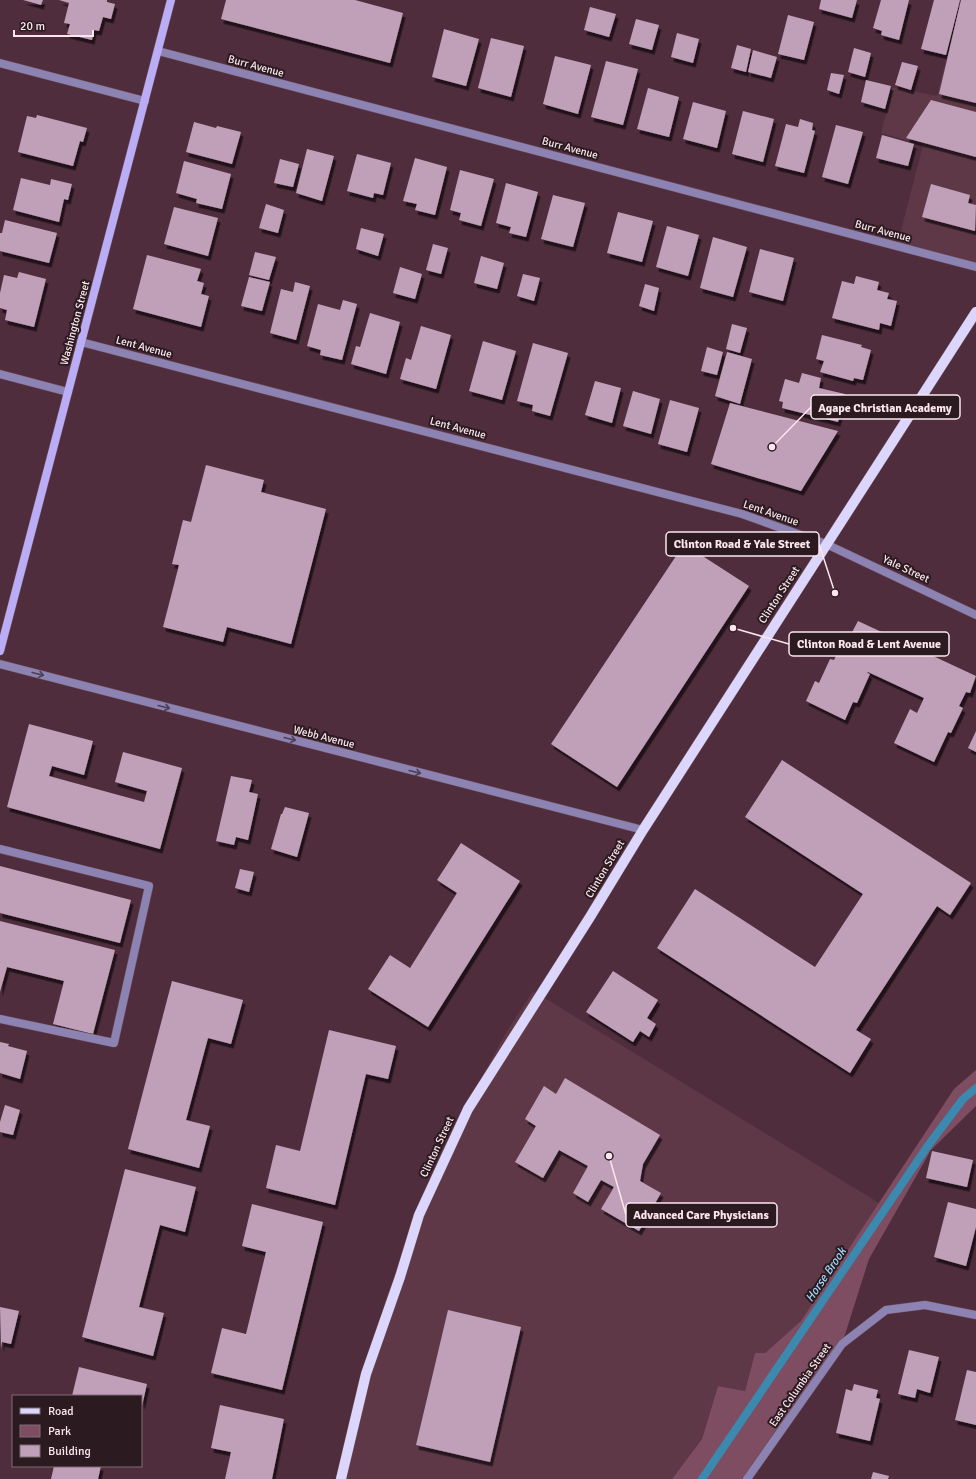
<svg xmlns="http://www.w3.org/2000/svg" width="976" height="1479" font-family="Signika,sans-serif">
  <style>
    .built { fill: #5f3848 }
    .green { fill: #7e4d62 }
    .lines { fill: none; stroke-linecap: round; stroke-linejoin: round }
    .stream { stroke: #3c89b0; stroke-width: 8 }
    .building { fill: #c09fb9; filter: url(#shadow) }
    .service-casing { stroke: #6b4b58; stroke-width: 9 }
    .minor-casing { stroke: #6b4b58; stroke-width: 9 }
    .secondary-casing { stroke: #6b4b58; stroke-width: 9 }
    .primary-casing { stroke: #6b4b58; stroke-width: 11 }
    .service { stroke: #8c83b2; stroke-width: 8 }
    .minor { stroke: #8c83b2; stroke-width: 8 }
    .secondary { stroke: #bbacf6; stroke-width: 8 }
    .primary { stroke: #dcd6fc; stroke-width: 10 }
    .oneway { stroke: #4d3f54 }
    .labels { text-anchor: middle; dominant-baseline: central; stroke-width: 4; stroke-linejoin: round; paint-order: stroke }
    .street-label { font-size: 11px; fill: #fce6ee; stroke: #2b1b21 }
    .water-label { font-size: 12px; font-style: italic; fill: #9fdafa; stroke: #2b1b21 }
    .leader { fill: none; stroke: #fce6ee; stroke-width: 1.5 }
    .callout-dot { fill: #fce6ee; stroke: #2b1b21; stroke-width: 1.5 }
    .callout { fill: #2b1b21; stroke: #fce6ee; stroke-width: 1.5 }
    .callout-label { font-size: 12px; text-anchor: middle; font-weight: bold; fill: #fce6ee }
  </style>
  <defs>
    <filter id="shadow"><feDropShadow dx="2.5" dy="4.5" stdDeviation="0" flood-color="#0009"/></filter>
  </defs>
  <rect width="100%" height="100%" fill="#4f2d3c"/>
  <!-- built -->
  <path class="built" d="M961,0H976V267L897,246L923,145L881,133L893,87L937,96Z
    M533,991L879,1203L801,1321L765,1353H755L745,1391L718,1386L702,1439L672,1479H336L349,1427L386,1299L442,1150L507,1031Z"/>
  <!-- green -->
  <path class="green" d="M976,1070V1106L931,1150L869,1259L842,1344L746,1479H672L702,1439L718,1386L745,1391L755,1353H765L801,1321L954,1089Z"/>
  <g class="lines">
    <!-- stream -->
    <path class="stream" d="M702,1479L927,1147L963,1099L976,1088"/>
  </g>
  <!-- building -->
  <path class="building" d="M23,0H43L41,5Z
    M59,0H107V2L115,4L111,19L103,17L99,31L94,30L92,40L67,34L70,24L64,23L69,3Z
    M226,0H355L403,13L390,63L221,19Z
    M821,0H857L852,18L819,9Z
    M881,0H909L899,40L881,35L882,31L873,28Z
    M934,0H960L946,55L921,49Z
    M961,0H976V103L939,94Z
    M590,7L616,14L609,37L584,30Z
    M788,15L814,22L804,60L778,54Z
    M636,19L659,25L652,50L629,44Z
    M444,29L479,39L466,86L432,77Z
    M677,33L699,39L693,63L671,57Z
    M491,38L524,46L511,97L478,88Z
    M737,45L751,49L746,72L731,68Z
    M854,48L871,53L865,77L848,72Z
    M753,50L777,57L771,78L748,72Z
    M555,56L591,65L578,114L543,104Z
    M606,61L638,69L623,125L591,117Z
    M902,62L918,66L911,90L895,85Z
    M831,73L844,75L839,94L827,90Z
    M866,80L891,86L885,109L861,102Z
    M648,88L679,97L669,137L637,129Z
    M931,100L976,112V157L906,138Z
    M693,102L726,111L717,148L683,139Z
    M743,111L774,119L763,162L732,154Z
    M37,115L87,128L83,142L80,141L73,166L18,152L27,116L36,118Z
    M800,119L813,123L812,130L815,131L804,173L775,166L786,124L798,127Z
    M194,122L216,128L217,126L241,132L232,164L186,152Z
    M836,125L863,132L848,184L822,177Z
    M882,135L914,144L908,166L876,158Z
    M307,149L334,156L322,201L296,193Z
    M357,154L391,163L383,195L374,193L373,198L347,191Z
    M415,158L447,167L435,215L415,210L417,204L403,201Z
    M280,159L299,164L293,187L274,183Z
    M184,161L231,174L222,209L196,203L197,199L176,193Z
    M460,170L494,179L481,226L459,220L461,213L450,210Z
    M21,178L50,185L51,179L72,184L68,200L64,199L59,222L13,210Z
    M506,183L538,192L526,237L509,233L511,227L496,223Z
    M931,184L970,195L968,203L976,205L975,231L922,217Z
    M553,195L585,203L573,247L541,239Z
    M266,204L284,210L278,233L259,228Z
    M174,207L218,218L208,256L164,244Z
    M618,212L653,221L642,262L607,253Z
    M5,220L57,233L49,263L0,251V233H2Z
    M667,226L699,235L688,276L656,267Z
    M361,228L384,234L378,256L356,249Z
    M713,237L747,247L733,297L700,288Z
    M433,244L448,248L441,274L426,270Z
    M760,249L794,258L783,301L749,292Z
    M255,252L276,257L269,280L249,275Z
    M147,255L201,269L197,281L204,283L201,294L209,296L201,327L133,309Z
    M481,256L504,263L497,289L474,283Z
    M400,267L422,274L415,299L393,293Z
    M19,272L46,279L34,327L5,320L7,310L0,308V293L4,275L17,278Z
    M523,274L540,278L534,301L517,296Z
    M856,276L879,282L877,290L889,293L887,299L897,301L891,326L880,323L879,330L832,318L842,281L854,284Z
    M249,277L270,282L262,311L241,306Z
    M295,282L310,286L296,340L270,333L281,289L293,292Z
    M645,284L659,288L654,311L639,306Z
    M343,300L357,304L342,360L320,355L321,350L307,346L318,304L340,310Z
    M370,313L400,322L386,374L351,364L356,346L360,347Z
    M732,324L747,328L740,353L726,349Z
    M421,326L451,335L436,389L400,379L406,358L411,360Z
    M822,335L862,345L861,347L871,350L863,380L854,378L853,381L820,372L824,361L816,359Z
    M483,341L516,351L502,400L469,391Z
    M533,343L568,353L550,416L532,411L533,405L517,401Z
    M707,347L723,352L717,375L701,371Z
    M727,352L752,359L740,404L715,396Z
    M802,373L821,378L819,388L845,394L838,422L782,408L783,402L779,401L785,379L799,383Z
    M595,381L621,388L612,423L585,415Z
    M633,391L660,399L651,434L623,426Z
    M670,400L699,408L687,452L658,444Z
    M730,403L838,431L801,491L711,464Z
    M206,465L264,480L261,492L326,509L291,644L227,627L223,642L163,627L179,565L172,564L183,520L191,522Z
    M684,544L749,586L617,787L551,744Z
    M858,621L976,676L970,693L966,692L959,706L963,708L951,733L948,732L934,762L894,743L910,709L917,713L924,698L868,672L867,673L870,674L857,703L853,702L845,720L806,701L815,681L819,683L830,659L834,660L845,636L849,638Z
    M29,724L93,741L84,775L52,766L49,776L144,802L147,791L115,782L123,752L182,768L160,849L7,807Z
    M976,731V752L968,748Z
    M782,760L971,883L950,915L937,906L856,1030L871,1039L850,1073L657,948L695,889L815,967L863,894L745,817Z
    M231,776L252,780L249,792L258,794L248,840L236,837L234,845L216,841Z
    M285,807L309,813L297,857L271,849L281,814H282Z
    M461,843L520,881L428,1027L368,989L390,955L410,968L457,893L437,880Z
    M0,866L131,900L120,943L0,913Z
    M240,869L254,872L249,892L235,888Z
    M0,921L115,950L93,1034L53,1024L64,981L7,967L0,992Z
    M613,971L658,1000L647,1018L656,1024L649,1037L640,1031L633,1042L586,1012Z
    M172,981L243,1000L231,1044L208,1038L186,1120L210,1126L199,1168L128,1149Z
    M329,1030L396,1046L388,1079L366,1074L335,1205L266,1188L276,1145L300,1151Z
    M0,1042L9,1044L8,1046L27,1051L20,1079L0,1073Z
    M565,1078L660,1135L643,1164L640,1181L661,1193L639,1231L601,1209L614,1187L601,1180L588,1202L573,1193L588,1166L559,1150L543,1178L515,1162L536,1126L525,1119L544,1086L556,1094Z
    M5,1105L20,1110L13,1135L0,1132V1122Z
    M932,1151L973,1160L967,1187L926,1178Z
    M125,1169L196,1187L185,1232L160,1225L139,1307L164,1313L153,1356L82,1337Z
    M948,1202L976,1209V1227L966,1266L934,1257Z
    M252,1204L323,1222L282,1390L211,1373L222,1328L246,1334L266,1252L242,1246Z
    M0,1307L19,1311L11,1344L2,1342L1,1349Z
    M448,1310L521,1327L490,1462L416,1445Z
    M909,1350L939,1357L930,1393L917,1389L915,1398L898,1394Z
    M79,1367L147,1384L142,1406L141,1396H72Z
    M967,1370L976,1372V1425L955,1420Z
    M854,1384L878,1390L876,1398L880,1399L870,1441L836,1433L846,1389L852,1391Z
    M220,1405L284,1419L272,1479H225L231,1452L211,1448Z
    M54,1466H101L98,1479H51Z
    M873,1472L889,1476L888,1479H871Z"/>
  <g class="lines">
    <defs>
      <path id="service" d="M0,849L149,886L114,1043L0,1019"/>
      <path id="minor" d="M158,51L976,267
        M0,63L145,101
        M81,342L742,514L826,544L976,615
        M0,374L68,392
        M0,664L643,830
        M747,1479L842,1344L886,1310L925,1305L976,1315"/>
      <path id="secondary" d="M0,651L171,0"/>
      <path id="primary" d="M341,1479L366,1374L400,1277L419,1215L468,1109L590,917L643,830L976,312"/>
    </defs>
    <!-- service casing -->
    <use href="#service" class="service-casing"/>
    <!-- minor casing -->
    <use href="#minor" class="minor-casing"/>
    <!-- secondary casing -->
    <use href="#secondary" class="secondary-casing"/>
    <!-- primary casing -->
    <use href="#primary" class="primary-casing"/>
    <!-- service -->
    <use href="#service" class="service"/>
    <!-- minor -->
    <use href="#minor" class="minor"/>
    <!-- secondary -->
    <use href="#secondary" class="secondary"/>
    <!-- primary -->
    <use href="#primary" class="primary"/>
  </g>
  <!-- one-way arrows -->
  <defs><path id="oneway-shaft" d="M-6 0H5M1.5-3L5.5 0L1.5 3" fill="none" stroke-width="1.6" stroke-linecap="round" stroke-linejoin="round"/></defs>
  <g class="oneway">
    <use href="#oneway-shaft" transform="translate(38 674) rotate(14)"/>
    <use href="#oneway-shaft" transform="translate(164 707) rotate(14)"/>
    <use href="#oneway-shaft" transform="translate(290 739) rotate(14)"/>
    <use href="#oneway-shaft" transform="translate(415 772) rotate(14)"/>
  </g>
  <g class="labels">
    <!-- street labels -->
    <g class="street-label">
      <text transform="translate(256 66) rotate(15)">Burr Avenue</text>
      <text transform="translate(570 148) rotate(15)">Burr Avenue</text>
      <text transform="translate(883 231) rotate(15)">Burr Avenue</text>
      <text transform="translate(75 323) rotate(-75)">Washington Street</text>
      <text transform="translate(144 347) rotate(15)">Lent Avenue</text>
      <text transform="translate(458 428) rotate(15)">Lent Avenue</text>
      <text transform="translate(771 513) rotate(19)">Lent Avenue</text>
      <text transform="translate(906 569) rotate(25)">Yale Street</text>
      <text transform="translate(779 595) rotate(-57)">Clinton Street</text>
      <text transform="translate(324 737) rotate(14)">Webb Avenue</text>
      <text transform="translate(605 869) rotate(-59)">Clinton Street</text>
      <text transform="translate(437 1147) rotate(-65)">Clinton Street</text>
      <text transform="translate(800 1385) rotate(-55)">East Columbia Street</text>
    </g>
    <!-- water labels -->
    <g class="water-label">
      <text transform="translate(826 1275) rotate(-56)">Horse Brook</text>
    </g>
  </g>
  <!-- callouts -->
  <path class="leader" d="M772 447L811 407M835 593L819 544M733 628L789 644M609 1156L626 1215"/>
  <g class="callout-dot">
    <circle cx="772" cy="447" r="4"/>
    <circle cx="835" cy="593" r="4"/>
    <circle cx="733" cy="628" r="4"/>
    <circle cx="609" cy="1156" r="4"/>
  </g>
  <g class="callout">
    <rect x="811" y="395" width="149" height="24" rx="4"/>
    <rect x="666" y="532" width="153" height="24" rx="4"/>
    <rect x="789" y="632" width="160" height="24" rx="4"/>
    <rect x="626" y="1203" width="151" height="24" rx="4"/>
  </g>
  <g class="callout-label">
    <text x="885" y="412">Agape Christian Academy</text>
    <text x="742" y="548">Clinton Road &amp; Yale Street</text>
    <text x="869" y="648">Clinton Road &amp; Lent Avenue</text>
    <text x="701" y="1219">Advanced Care Physicians</text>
  </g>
  <!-- legend -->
  <rect x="12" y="1395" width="130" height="72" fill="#2b1b21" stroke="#7f6c73"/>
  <rect x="20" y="1408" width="20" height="6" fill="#dcd6fc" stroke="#7f6c73"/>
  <text x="48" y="1415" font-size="12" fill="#fce6ee">Road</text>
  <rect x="20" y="1425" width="20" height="12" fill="#7e4d62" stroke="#7f6c73"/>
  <text x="48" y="1435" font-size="12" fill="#fce6ee">Park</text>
  <rect x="20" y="1445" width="20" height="12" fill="#c09fb9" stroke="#7f6c73"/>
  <text x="48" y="1455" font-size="12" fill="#fce6ee">Building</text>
  <!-- scale -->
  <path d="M14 30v6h79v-6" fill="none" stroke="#fce6ee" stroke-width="2"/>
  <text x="20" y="30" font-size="12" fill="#fce6ee" stroke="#2b1b21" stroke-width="3" paint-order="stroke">20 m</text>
</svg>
